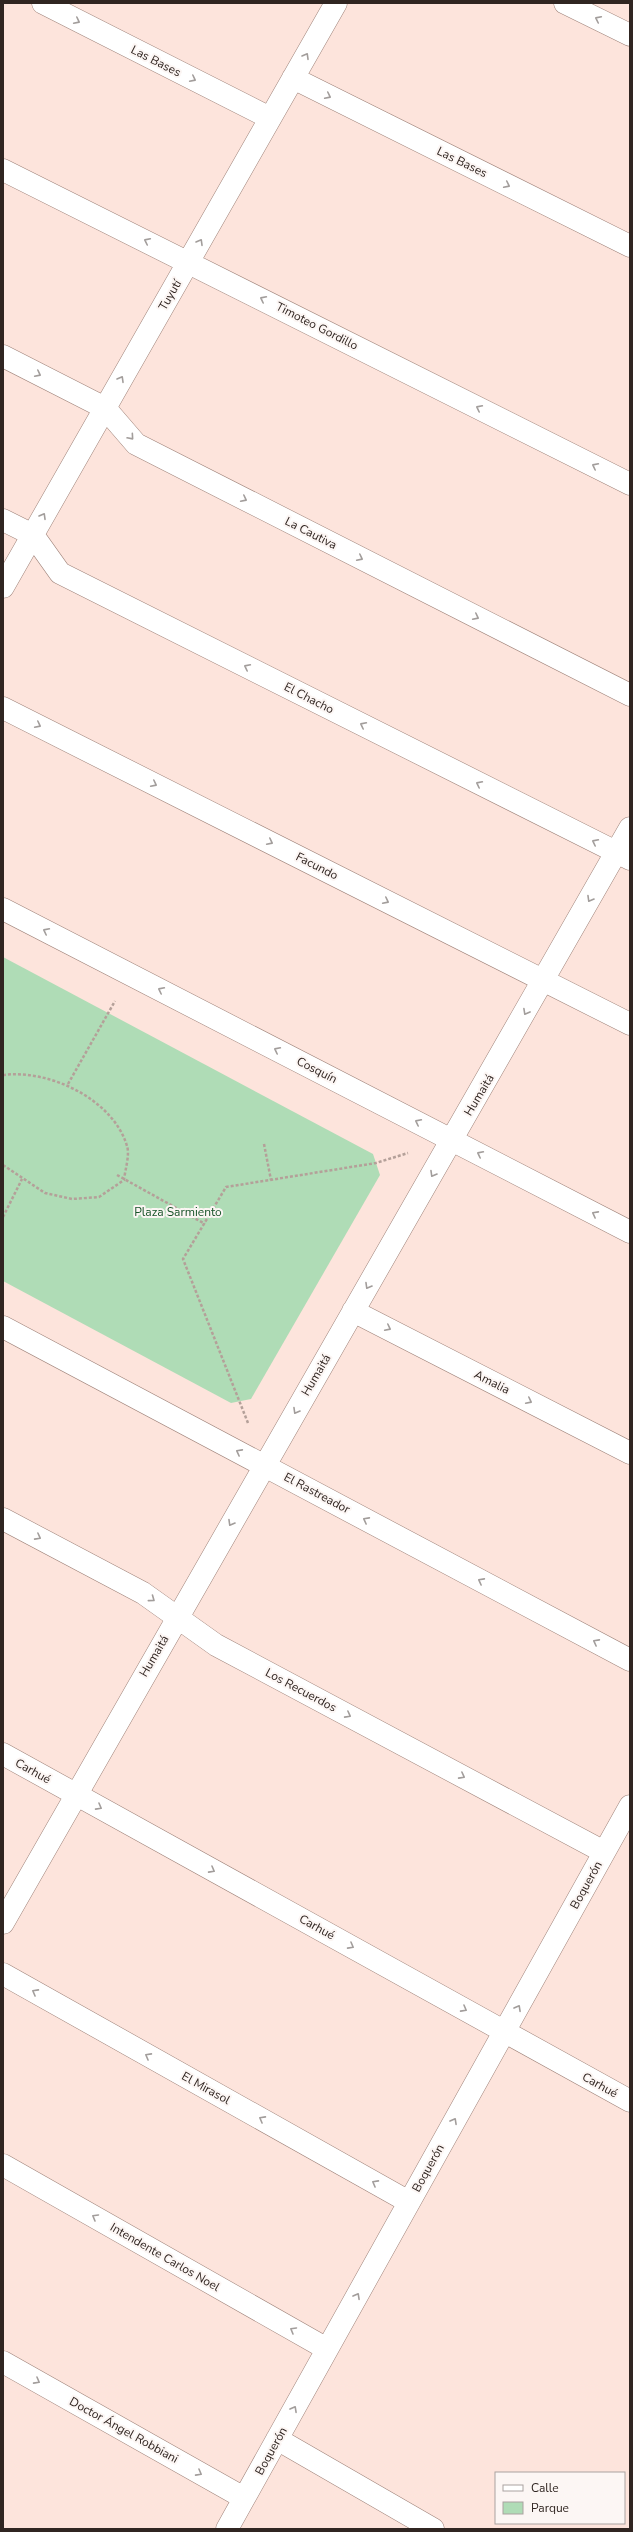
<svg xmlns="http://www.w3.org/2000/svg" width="633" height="2532" font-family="'Nunito Sans',sans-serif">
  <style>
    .green { fill: #afdcb6 }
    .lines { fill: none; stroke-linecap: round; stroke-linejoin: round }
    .minor-casing { stroke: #9f837a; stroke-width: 23 }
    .path { stroke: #b4a099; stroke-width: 2.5; stroke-dasharray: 3 2; stroke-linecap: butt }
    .minor { stroke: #fff; stroke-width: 22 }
    .oneway { stroke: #a29d9b }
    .labels { text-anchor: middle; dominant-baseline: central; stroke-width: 4; stroke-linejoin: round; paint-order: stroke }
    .street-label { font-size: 12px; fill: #302521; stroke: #fcf6f4 }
    .park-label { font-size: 12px; fill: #165227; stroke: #fcf6f4 }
  </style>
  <rect width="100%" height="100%" fill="#fde4dc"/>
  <!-- green -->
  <path class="green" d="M3,957L373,1154L380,1175L251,1399L231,1403L3,1281Z"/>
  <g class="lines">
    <defs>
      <path id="minor" d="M43,3L270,118
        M565,3L630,35
        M293,78L630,246
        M3,170L630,484
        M3,356L105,408L136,444L630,695
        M3,520L33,535L60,573L630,859
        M3,587L336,3
        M3,708L630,1024
        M3,909L630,1232
        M353,1311L630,1453
        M3,1327L630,1660
        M3,1519L143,1593L216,1645L604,1852
        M3,1754L630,2101
        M3,1923L630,828
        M3,1974L409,2202
        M3,2165L327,2349
        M3,2362L244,2498
        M277,2439L433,2529
        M227,2529L630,1806"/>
    </defs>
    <!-- minor casing -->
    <use href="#minor" class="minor-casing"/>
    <!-- path -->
    <path class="path" d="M3,1075C49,1069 113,1099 127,1146C130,1155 125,1170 124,1180L99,1197L72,1199L45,1193L3,1165
      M68,1084L115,1001
      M264,1144L271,1180
      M117,1175L205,1224
      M3,1217L22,1179
      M248,1423L183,1259L226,1187L376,1163L408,1153"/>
    <!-- minor -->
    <use href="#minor" class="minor"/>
  </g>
  <!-- one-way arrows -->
  <defs><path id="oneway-chevron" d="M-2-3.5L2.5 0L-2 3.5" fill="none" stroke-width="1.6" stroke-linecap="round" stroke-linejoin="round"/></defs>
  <g class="oneway">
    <use href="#oneway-chevron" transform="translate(598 19) rotate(-154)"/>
    <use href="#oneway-chevron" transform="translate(77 21) rotate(27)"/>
    <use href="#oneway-chevron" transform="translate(306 56) rotate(-60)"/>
    <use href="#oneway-chevron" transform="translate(193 79) rotate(27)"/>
    <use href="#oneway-chevron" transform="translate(328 96) rotate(26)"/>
    <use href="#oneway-chevron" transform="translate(507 185) rotate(26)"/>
    <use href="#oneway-chevron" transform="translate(147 241) rotate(-154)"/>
    <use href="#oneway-chevron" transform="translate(200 242) rotate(-60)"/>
    <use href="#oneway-chevron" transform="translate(263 299) rotate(-153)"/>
    <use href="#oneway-chevron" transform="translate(38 374) rotate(27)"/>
    <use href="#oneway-chevron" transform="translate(121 379) rotate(-60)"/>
    <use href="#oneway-chevron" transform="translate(479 408) rotate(-153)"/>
    <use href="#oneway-chevron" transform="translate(131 437) rotate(49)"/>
    <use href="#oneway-chevron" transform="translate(595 466) rotate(-153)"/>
    <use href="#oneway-chevron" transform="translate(244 499) rotate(27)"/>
    <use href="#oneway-chevron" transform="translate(43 516) rotate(-60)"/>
    <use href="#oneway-chevron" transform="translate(360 558) rotate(27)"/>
    <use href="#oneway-chevron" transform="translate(476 617) rotate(27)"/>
    <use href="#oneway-chevron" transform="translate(247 667) rotate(-153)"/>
    <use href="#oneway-chevron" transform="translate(38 725) rotate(27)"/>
    <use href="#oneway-chevron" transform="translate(363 725) rotate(-153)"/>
    <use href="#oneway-chevron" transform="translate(154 784) rotate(27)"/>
    <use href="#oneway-chevron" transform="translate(479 784) rotate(-153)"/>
    <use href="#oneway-chevron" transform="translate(270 842) rotate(27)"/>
    <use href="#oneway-chevron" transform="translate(595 842) rotate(-153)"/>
    <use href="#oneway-chevron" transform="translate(590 899) rotate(120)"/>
    <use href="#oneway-chevron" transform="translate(386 901) rotate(27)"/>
    <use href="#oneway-chevron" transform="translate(46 931) rotate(-153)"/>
    <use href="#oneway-chevron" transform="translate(161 990) rotate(-153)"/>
    <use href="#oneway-chevron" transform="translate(526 1012) rotate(119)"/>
    <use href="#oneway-chevron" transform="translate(277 1050) rotate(-153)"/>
    <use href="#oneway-chevron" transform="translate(418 1122) rotate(-153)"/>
    <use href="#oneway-chevron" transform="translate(480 1154) rotate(-153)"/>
    <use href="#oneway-chevron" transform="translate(433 1174) rotate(120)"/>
    <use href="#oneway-chevron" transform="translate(595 1214) rotate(-152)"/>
    <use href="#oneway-chevron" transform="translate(368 1286) rotate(120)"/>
    <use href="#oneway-chevron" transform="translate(388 1328) rotate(27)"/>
    <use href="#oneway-chevron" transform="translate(529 1401) rotate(27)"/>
    <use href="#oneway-chevron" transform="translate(296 1411) rotate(120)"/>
    <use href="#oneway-chevron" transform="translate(239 1452) rotate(-152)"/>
    <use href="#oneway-chevron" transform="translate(366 1520) rotate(-152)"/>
    <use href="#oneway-chevron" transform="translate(231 1523) rotate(120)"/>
    <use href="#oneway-chevron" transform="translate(38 1537) rotate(28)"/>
    <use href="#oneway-chevron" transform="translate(481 1581) rotate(-152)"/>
    <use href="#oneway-chevron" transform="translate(152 1599) rotate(36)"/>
    <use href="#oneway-chevron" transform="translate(596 1642) rotate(-152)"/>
    <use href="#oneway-chevron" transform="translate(348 1715) rotate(28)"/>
    <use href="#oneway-chevron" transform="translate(462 1776) rotate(28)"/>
    <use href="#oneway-chevron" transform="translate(99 1807) rotate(29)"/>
    <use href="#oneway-chevron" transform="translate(212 1870) rotate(29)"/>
    <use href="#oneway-chevron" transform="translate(351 1946) rotate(29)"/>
    <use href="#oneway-chevron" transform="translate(35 1992) rotate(-151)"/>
    <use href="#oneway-chevron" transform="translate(518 2008) rotate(-61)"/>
    <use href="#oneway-chevron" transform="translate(464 2009) rotate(29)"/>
    <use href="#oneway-chevron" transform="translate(148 2056) rotate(-151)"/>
    <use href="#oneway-chevron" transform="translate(262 2119) rotate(-151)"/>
    <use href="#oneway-chevron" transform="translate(454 2121) rotate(-61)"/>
    <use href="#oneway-chevron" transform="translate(375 2183) rotate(-151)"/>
    <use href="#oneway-chevron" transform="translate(95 2217) rotate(-150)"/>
    <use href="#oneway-chevron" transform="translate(357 2296) rotate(-61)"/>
    <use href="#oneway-chevron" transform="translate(293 2330) rotate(-150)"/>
    <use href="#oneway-chevron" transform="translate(37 2381) rotate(29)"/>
    <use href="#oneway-chevron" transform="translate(294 2409) rotate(-61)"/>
    <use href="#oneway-chevron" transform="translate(199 2473) rotate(29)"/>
  </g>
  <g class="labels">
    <!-- street labels -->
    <g class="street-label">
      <text transform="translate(156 61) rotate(27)">Las Bases</text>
      <text transform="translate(462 162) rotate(26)">Las Bases</text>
      <text transform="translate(170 295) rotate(-60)">Tuyutí</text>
      <text transform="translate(317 326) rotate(27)">Timoteo Gordillo</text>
      <text transform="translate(311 533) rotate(27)">La Cautiva</text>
      <text transform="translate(309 698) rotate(27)">El Chacho</text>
      <text transform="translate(317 866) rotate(27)">Facundo</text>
      <text transform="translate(317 1070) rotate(27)">Cosquín</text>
      <text transform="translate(479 1095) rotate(-59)">Humaitá</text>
      <text transform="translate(316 1375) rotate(-60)">Humaitá</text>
      <text transform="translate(492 1382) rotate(27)">Amalia</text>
      <text transform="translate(317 1493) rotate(28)">El Rastreador</text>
      <text transform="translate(154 1656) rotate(-60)">Humaitá</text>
      <text transform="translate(301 1690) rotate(28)">Los Recuerdos</text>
      <text transform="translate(33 1771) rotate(29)">Carhué</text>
      <text transform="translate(586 1885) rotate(-61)">Boquerón</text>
      <text transform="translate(317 1927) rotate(29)">Carhué</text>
      <text transform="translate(600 2085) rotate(29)">Carhué</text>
      <text transform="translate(206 2088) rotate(29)">El Mirasol</text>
      <text transform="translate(428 2168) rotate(-61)">Boquerón</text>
      <text transform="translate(165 2257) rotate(30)">Intendente Carlos Noel</text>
      <text transform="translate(124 2430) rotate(29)">Doctor Ángel Robbiani</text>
      <text transform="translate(271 2451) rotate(-61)">Boquerón</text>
    </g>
    <!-- park labels -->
    <g class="park-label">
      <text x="178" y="1212">Plaza Sarmiento</text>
    </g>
  </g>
  <!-- border -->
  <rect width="633" height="2532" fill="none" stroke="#302521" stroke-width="8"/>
  <!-- legend -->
  <rect x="495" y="2472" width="130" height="52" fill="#fcf6f4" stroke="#aaa2a0"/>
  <rect x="503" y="2485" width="20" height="6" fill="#ffffff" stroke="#aaa2a0"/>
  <text x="531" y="2492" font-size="12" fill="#302521">Calle</text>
  <rect x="503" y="2502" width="20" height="12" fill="#afdcb6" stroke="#aaa2a0"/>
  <text x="531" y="2512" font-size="12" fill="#302521">Parque</text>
</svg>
